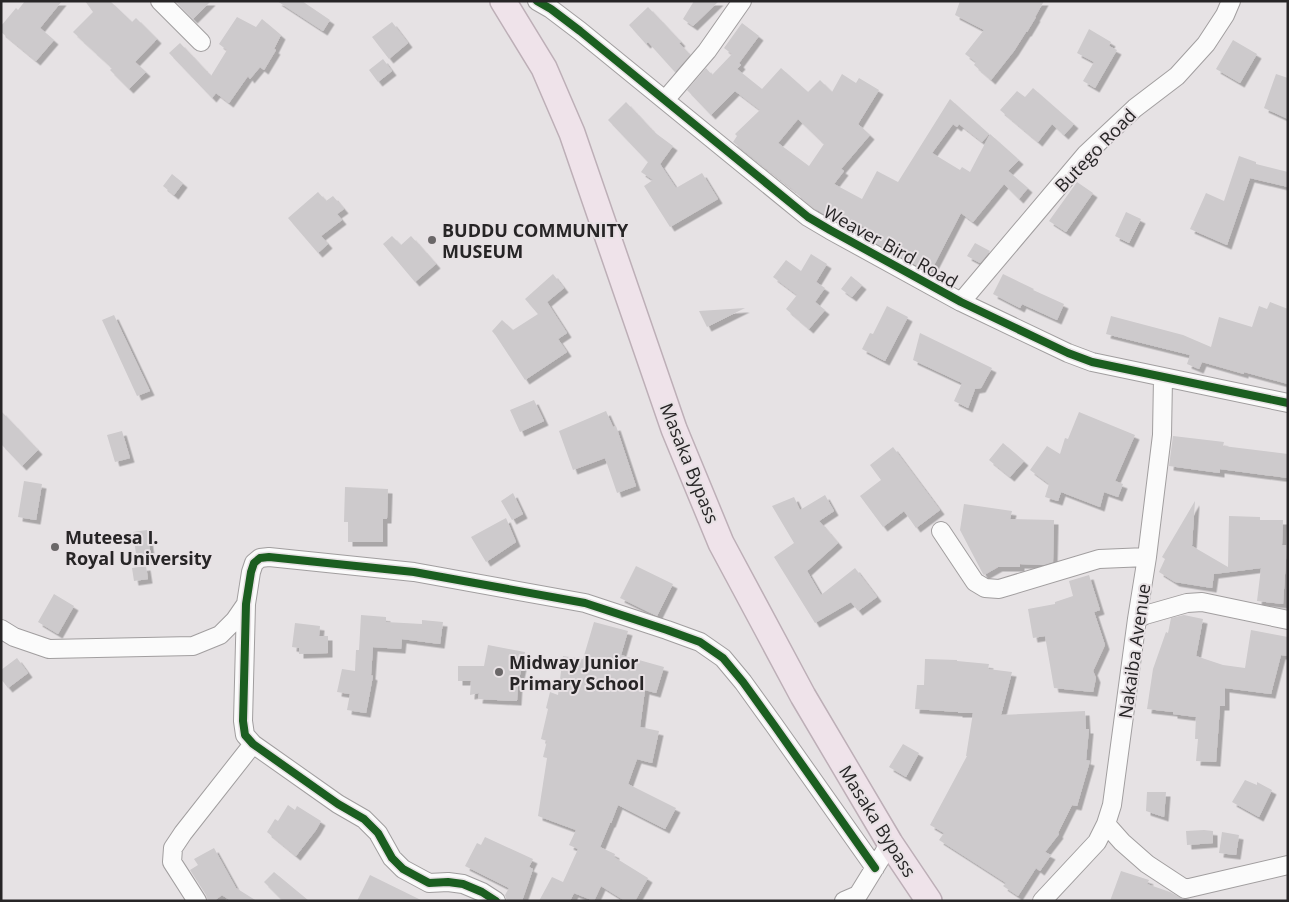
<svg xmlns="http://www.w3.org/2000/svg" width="1289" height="902" font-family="'Open Sans',sans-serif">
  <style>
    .building { fill: #cdcacc; fill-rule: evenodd; filter: url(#shadow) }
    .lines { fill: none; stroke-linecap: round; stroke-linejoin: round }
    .minor-casing { stroke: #a19e9f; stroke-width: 20 }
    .highway-casing { stroke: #bdafb7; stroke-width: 28 }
    .minor { stroke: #fbfbfb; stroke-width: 18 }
    .highway { stroke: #efe3ea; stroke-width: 25 }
    .cycleway-casing { stroke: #e7e1e4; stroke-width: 11 }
    .cycleway { stroke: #1b5e20; stroke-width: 8 }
    .poi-dot { fill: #6a6768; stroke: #e7e1e4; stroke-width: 2 }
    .labels { text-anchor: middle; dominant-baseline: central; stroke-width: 4; stroke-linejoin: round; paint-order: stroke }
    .street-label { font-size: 18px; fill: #272526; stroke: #e7e1e4 }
    .poi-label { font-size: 18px; font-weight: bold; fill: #272526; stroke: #e7e1e4; text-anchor: start }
  </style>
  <defs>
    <filter id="shadow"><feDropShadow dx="4.5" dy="4.5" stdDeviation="0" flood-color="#0004"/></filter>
  </defs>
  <rect width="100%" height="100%" fill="#e6e2e4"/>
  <!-- building -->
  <path class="building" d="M25,1H62L40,28L54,40L36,61L1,32V26L16,8L18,10Z
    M85,1H110L132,22L136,18L157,39L135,62L146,72L129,89L110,70L112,68L73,32L93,12Z
    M175,1H211L193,19Z
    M277,1H302L330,20L323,31Z
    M694,1H719L693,26L683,19Z
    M960,1H1044L1035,17H1036L1027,32H1026L1014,51L991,80L974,65L976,62L965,54L984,30L955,15Z
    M648,7L681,42L679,43L690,55L675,72L648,42L646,44L629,25Z
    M237,17L256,27L262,19L281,35L274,49L276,50L264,70L260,67L250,79L248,76L229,103L216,93L212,98L169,53L180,43L211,76L227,50L219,44Z
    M392,22L408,43L389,59L372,37Z
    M742,23L759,36L739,63L741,65L737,69L762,89L781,68L808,92L820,80L832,92L842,74L856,83L859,78L879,90L858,124L870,135L841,169L844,171L834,184L862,199L877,171L898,182L950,99L989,134L982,142L959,124L957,127L953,124L932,153L960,170L962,167L970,172L990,134L1019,160L1008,171L1028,188L1019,199L1004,184L973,222L961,213L930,273L866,238L870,230L828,208L824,214L814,208L796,193V192L733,142L737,136L735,134L760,110L735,91L711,115L687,90L706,68L712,75L732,54L724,48ZM798,119L824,144L809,166L778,143Z
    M1089,29L1111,42L1109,46L1117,50L1095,88L1083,81L1094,62L1077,53Z
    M1233,40L1257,54L1240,83L1216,69Z
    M383,59L392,71L378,82L369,70Z
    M1276,74L1288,78V119L1264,108Z
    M1033,88L1074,124L1064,135L1052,124L1038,142L1000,110L1017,91L1025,97Z
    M626,102L654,132L673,146L660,164L676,188L702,173L718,199L670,227L644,186L653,180L641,172L648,162L608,120Z
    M1239,156L1256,162V164L1288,172V187L1250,178L1227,245L1190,229L1206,193L1224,201Z
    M172,174L183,183L174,195L163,186Z
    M1077,182L1093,193L1066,232L1049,221Z
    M318,192L326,201L333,196L344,209L337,214L342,220L321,236L328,244L318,253L288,218Z
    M1126,212L1141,219L1129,243L1115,236Z
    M392,236L401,245L411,236L436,264L415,282L383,244Z
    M975,243L990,251L980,263L967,256Z
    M811,254L827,264L816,282L825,288L815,302L825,310L809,329L786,309L797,295L773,277L786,260L801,271Z
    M553,274L564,288L547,302L567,333L558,339L567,352L525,380L496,336L492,331L502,320L513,330L538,314L525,299Z
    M1003,274L1034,289L1033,290L1064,304L1057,320L1022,304L1020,308L993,294Z
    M851,276L862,285L852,297L841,289Z
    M1270,302L1288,309V384L1244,372V374L1202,362L1199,369L1187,364L1190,355L1106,334L1111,316L1183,335L1211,347L1219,317L1252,327L1259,306L1267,309Z
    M887,306L908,317L885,361L862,349L870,333L873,334Z
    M745,308L707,327L699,311Z
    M114,315L150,391L137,396L102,320Z
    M920,333L992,368L981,388L975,389L968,408L954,401L962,383L913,360Z
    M534,400L544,421L520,432L510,410Z
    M1,411L38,450L22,466L1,444Z
    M606,411L613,427L616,426L636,486L617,493L605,458L573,470L559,431Z
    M1079,412L1135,435L1115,481L1123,484L1118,497L1104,492L1100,507L1061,492L1058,501L1045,497L1049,484L1030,470L1047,446L1060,454L1065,438L1068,439Z
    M122,431L130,458L115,462L107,435Z
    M1173,436L1224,442L1223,446L1288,454V478L1220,469V473L1169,466Z
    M1003,443L1024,461L1010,477L989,460Z
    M893,447L940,510L916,528L904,511L883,527L860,496L881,480L870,465Z
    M24,481L42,484L36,520L18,517Z
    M345,487L388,489L387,519H383V542H348V522H344Z
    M513,493L523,514L512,520L501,501Z
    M825,495L834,511L819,521L838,543L807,571L821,595L855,568L877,597L858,611L851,602L815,623L774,557L794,543L772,506L794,497L800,510Z
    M1195,501L1192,546L1228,567L1229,516L1260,517V520H1283L1282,545H1287L1283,604L1257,601L1261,568L1214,574L1212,588L1175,582L1159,572L1165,559L1162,557Z
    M964,504L1012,511L1010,519L1054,520L1053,562L1043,565L1020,564V567H998L984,575L983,574L960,530Z
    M506,518L516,542L486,562L471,537Z
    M147,530L151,559L137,561L133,532Z
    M146,566L148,579L134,581L132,568Z
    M636,566L673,584L657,616L620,598Z
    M1089,575L1100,610L1094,612L1105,645L1093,671L1096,678L1093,692L1054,688L1045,636L1033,638L1028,609L1055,604V602L1073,596L1069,581Z
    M54,594L74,606L58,634L38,622Z
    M361,615L386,617V622L422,624V620L443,622L440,644L402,639L401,649L373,647L371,675L373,676L366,713L347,710L350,694L337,692L342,669L355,671L356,650H359Z
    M1184,615L1203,619L1196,656L1223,665L1245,668L1251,630L1288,637V656L1281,655L1271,694L1225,688V706H1220L1216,762L1196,761L1198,739H1195L1196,717L1173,714V712L1147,709L1153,669L1166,632L1168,633L1171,618Z
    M594,622L628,631L621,655L664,667L656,693L645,690L640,727L659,731L652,763L637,759L628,784L676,808L665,829L618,805L611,823H610L600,847L615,854L614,857L648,878L635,901H625L601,886L594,901L574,893L570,901H539L552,877L563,882L578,849L569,845L576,830L538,816L547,758L543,757L547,741L541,739L548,709L546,708L550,692L558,695L563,656L583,659Z
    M295,623L320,626L319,636H328V653L299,654V648L292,647Z
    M488,645L525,652L518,684L517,701L478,699L479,693L470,695L471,681H458V666H484Z
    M17,658L28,673L8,688L1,679V670Z
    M925,659L957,660V661L989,664L988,669L1012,672L1001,715L1085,711L1086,729H1089L1086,760L1090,761L1077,806L1072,805L1058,833L1059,834L1045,852L1051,855L1040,871L1036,868L1018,896L1003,886L1006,883L939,840L944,833L930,825L967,756H966L973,713H958V712L915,709L917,685H924Z
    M903,744L919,753L906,777L889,767Z
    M1245,780L1257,785V782L1272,790L1259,817L1232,802Z
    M1147,792H1166L1164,817L1146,811Z
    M288,805L295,810L297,806L321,821L316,830L296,856L267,832L275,819L278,821Z
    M1204,830L1213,831V843L1187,845L1186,831Z
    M1222,832L1239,835L1236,855L1219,853Z
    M485,837L533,859L529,867L533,869L522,901H507L505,895L509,888L465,866L477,843L481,845Z
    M214,848L236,888L257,901H231L222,895L214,901H208L206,895L190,870L198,865L194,859Z
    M1121,871L1149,880L1147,884L1170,892L1183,899H1189V901H1110Z
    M274,872L309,901H283L264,882Z
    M370,875L423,901H357Z"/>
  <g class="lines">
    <defs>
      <path id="minor" d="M160,1L201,42
        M537,1L551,9L580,31L808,217L830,230L961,302L1068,353L1092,362L1288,403
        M665,100L707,51L742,1
        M961,302L1086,154L1135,108L1177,76L1206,44L1225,15L1231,1
        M941,531L975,582L985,588L999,589L1099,559L1147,557
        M1137,619L1145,615L1187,603L1202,602L1288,620
        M1,629L14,637L49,649L193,646L220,635L235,620L246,604
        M1106,824L1122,842L1147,864L1185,889L1288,865
        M197,901L172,862L173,848L183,833L253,744
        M496,901L482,892L463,884L448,882L429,883L403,869L392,858L378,833L364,819L338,804L253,744L245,735L243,721L246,604L251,572L254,563L260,558L269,557L414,572L585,603L667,630L700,642L723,658L743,682L774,725L875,868
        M844,901L858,895L890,843
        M1042,901L1097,842L1106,824L1112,805L1137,619L1147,557L1162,435L1163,378"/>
      <path id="highway" d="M503,1L544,68L572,133L674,429L721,543L803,696L890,843L929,901"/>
    </defs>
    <!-- minor casing -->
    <use href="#minor" class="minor-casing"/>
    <!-- highway casing -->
    <use href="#highway" class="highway-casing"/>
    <!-- minor -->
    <use href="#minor" class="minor"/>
    <!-- highway -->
    <use href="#highway" class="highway"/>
    <defs>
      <path id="cycleway" d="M537,1L551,9L580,31L808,217L830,230L961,302L1068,353L1092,362L1288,403
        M496,901L482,892L463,884L448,882L429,883L403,869L392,858L378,833L364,819L338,804L253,744L245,735L243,721L246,604L251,572L254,563L260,558L269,557L414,572L585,603L667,630L700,642L723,658L743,682L774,725L875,868"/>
    </defs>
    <!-- cycleway casing -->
    <use href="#cycleway" class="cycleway-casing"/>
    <!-- cycleway -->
    <use href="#cycleway" class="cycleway"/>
  </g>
  <!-- markers -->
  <g class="poi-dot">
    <circle cx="432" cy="240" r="5"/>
    <circle cx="55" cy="547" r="5"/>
    <circle cx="499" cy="672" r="5"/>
  </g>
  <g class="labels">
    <!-- street labels -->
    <g class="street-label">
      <text transform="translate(1095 150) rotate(-46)">Butego Road</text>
      <text transform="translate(891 246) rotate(29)">Weaver Bird Road</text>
      <text transform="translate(690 463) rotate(68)">Masaka Bypass</text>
      <text transform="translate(1134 651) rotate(-82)">Nakaiba Avenue</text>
      <text transform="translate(878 821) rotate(58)">Masaka Bypass</text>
    </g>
    <!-- poi labels -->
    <g class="poi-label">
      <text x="442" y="230">BUDDU COMMUNITY<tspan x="442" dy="21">MUSEUM</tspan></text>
      <text x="65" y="537">Muteesa I.<tspan x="65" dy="21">Royal University</tspan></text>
      <text x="509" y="662">Midway Junior<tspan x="509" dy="21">Primary School</tspan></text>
    </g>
  </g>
  <!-- border -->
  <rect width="1289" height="902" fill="none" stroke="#272526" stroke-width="5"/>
</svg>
